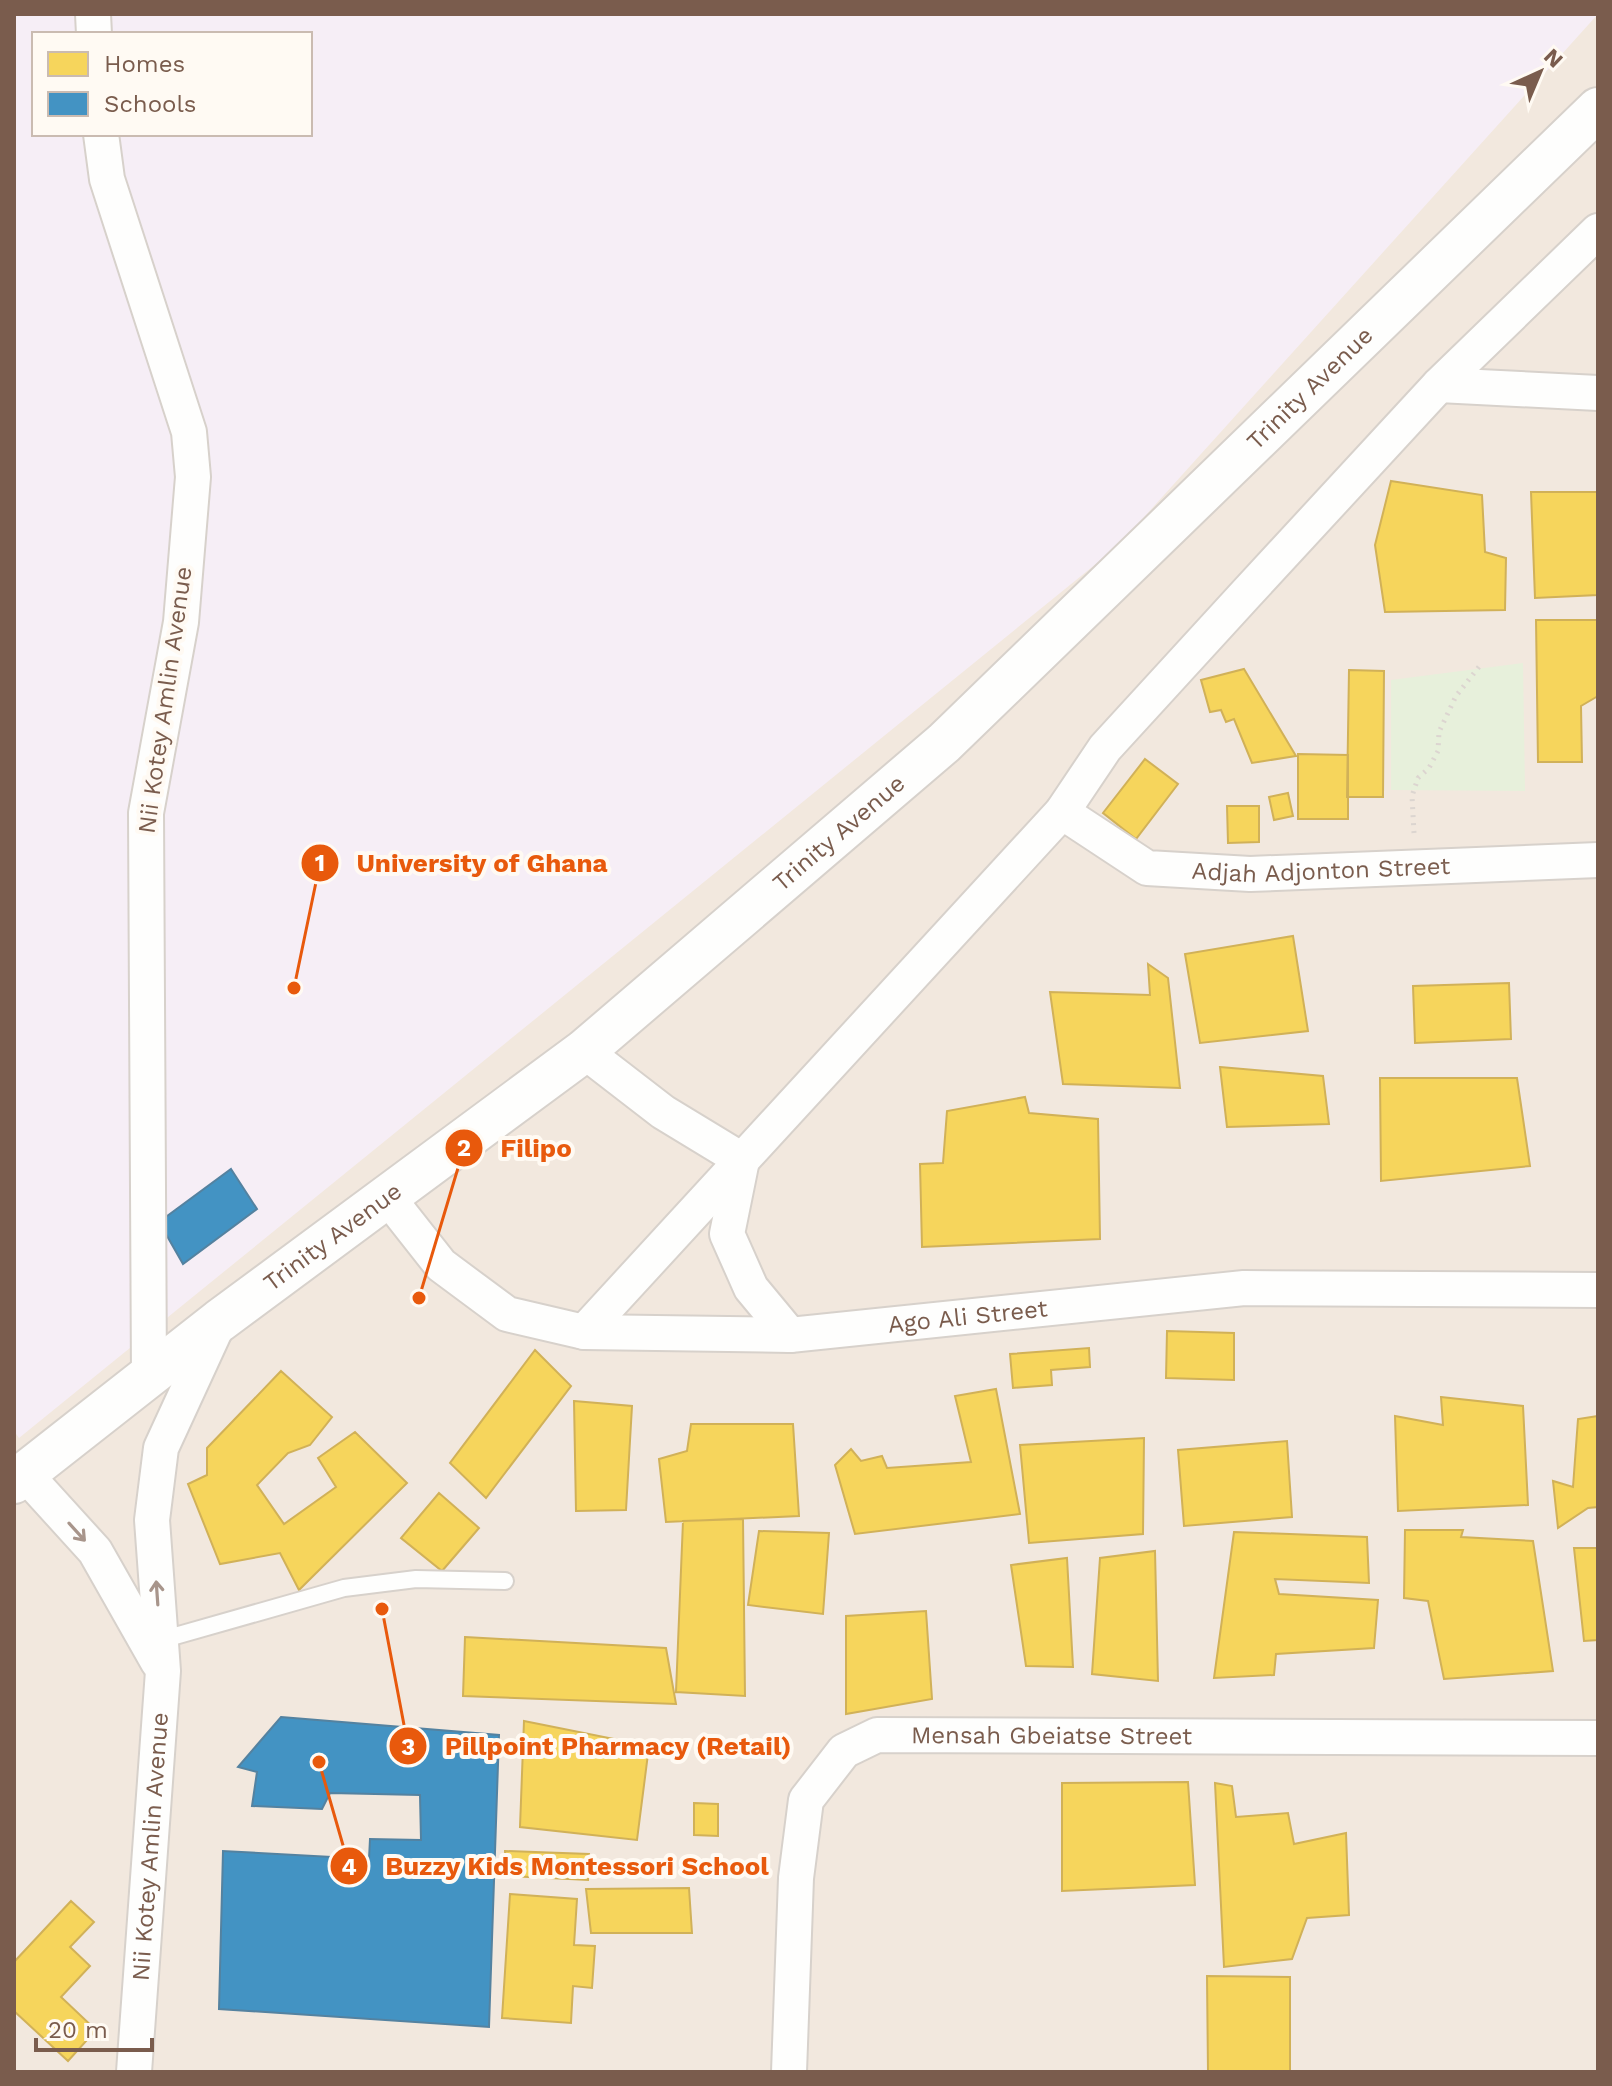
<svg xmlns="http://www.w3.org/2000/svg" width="1612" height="2086" font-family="'Work Sans',sans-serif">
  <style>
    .residential { fill: #f2e8de }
    .education { fill: #f6eef6; fill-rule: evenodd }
    .green { fill: #e7f0db }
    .homes { fill: #f6d55c; stroke: #d1b158; stroke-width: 2 }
    .schools { fill: #4393c3; stroke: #5482a0; stroke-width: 2 }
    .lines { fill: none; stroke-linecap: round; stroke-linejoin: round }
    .service-casing { stroke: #d7d1cb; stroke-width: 20 }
    .minor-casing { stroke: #d7d1cb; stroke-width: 38 }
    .tertiary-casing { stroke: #d7d1cb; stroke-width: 46 }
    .path { stroke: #dcd5d0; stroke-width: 5; stroke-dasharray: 2 6; stroke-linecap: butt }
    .service { stroke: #fefefd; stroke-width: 16 }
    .minor { stroke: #fefefd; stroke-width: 34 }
    .tertiary { stroke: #fefefd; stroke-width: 42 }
    .oneway { stroke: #a8958b }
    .labels { text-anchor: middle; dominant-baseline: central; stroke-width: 8; stroke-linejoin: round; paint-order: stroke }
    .street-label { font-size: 24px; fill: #7a5c4d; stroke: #fffaf3 }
    .leader { fill: none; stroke: #e8590c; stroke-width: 3 }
    .callout-dot { fill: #e8590c; stroke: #fffaf3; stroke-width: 3 }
    .mark-label { font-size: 24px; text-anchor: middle; font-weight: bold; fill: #fff }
    .callout-label { font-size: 26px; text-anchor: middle; font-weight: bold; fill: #e8590c; stroke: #fffaf3; stroke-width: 8; stroke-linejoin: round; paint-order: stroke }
  </style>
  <rect width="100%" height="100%" fill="#f9f5f0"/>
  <!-- residential -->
  <path class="residential" d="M1598,14V2072H14V1251Z"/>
  <!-- education -->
  <path class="education" d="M14,14H1598L1118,546L19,1438L14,1431ZM34,34H310V134H34Z"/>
  <!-- green -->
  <path class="green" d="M1523,663L1525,791L1391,790V680Z"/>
  <!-- homes -->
  <path class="homes" d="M1391,481L1482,495L1485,552L1506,558L1505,610L1385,612L1375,545Z
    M1531,492H1598V595L1535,598Z
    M1536,620H1598V696L1581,706L1582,762H1538Z
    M1244,669L1296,756L1252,763L1234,719L1226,722L1221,710L1210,712L1201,680Z
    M1349,670L1384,671L1383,797H1347Z
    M1298,754L1348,755V819H1298Z
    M1145,759L1178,784L1136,839L1103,813Z
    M1288,793L1293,816L1274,820L1269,797Z
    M1227,806H1259V842L1228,843Z
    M1293,936L1308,1031L1200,1043L1185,954Z
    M1148,964L1168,978L1180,1088L1063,1084L1050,992L1150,995Z
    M1509,983L1511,1039L1415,1043L1413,986Z
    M1220,1067L1323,1076L1329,1124L1227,1127Z
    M1380,1078H1517L1530,1166L1381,1181Z
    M1025,1097L1029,1113L1098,1119L1100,1239L922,1247L920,1164L943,1163L947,1111Z
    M1167,1331L1234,1333V1380L1166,1378Z
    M1089,1348L1090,1367L1051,1370L1052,1385L1013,1388L1010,1354Z
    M535,1350L571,1386L486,1498L450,1463Z
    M281,1371L332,1417L310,1445L288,1453L257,1485L284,1524L336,1487L318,1458L355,1432L407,1483L299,1590L280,1553L220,1564L188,1484L207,1475V1448Z
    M996,1389L1020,1514L855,1534L835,1465L851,1449L861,1461L882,1456L887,1468L971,1462L955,1396Z
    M1441,1397L1523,1406L1528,1505L1398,1511L1395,1416L1443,1425Z
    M574,1401L632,1406L626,1510L576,1511Z
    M1598,1416V1507L1588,1508L1558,1528L1553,1481L1573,1487L1578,1419Z
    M691,1424H793L799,1516L666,1522L659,1459L687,1451Z
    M1144,1438L1143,1534L1029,1543L1020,1445Z
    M1287,1441L1292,1517L1184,1526L1178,1450Z
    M439,1493L479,1528L442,1571L401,1538Z
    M743,1519L745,1696L676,1692L683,1521Z
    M1405,1530H1463L1461,1537L1533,1541L1553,1671L1444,1679L1428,1601L1404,1598Z
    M759,1531L829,1533L823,1614L748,1605Z
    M1234,1532L1367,1537L1369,1583L1275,1579L1279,1594L1378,1600L1374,1648L1276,1654L1274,1675L1214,1678Z
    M1574,1548H1598V1640L1584,1641Z
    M1155,1551L1158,1681L1092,1674L1100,1558Z
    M1067,1558L1073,1667L1026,1666L1011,1565Z
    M926,1611L932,1699L846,1714V1616Z
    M465,1637L666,1648L676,1704L463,1696Z
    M524,1721L649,1746L637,1840L520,1827Z
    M1188,1782L1195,1885L1062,1891V1783Z
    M1215,1783L1232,1786L1236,1817L1288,1813L1294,1844L1346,1833L1349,1915L1307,1918L1292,1959L1224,1967Z
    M694,1803L718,1804V1836L694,1835Z
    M505,1851L589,1854L588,1880L506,1876Z
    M689,1888L692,1933H591L586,1889Z
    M510,1894L577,1899L574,1945L595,1946L592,1988L573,1986L571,2023L502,2018Z
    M71,1901L94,1922L70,1947L90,1966L61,1997L96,2030L68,2061L14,2011V1962Z
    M1207,1976L1290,1977V2072H1208Z"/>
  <!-- schools -->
  <path class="schools" d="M231,1169L257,1209L183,1264L159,1222Z
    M281,1717L499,1735L489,2027L219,2009L223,1851L369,1859L370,1839L421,1840L420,1795L330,1793L322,1809L252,1806L257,1772L238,1767Z"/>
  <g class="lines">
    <defs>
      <path id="service" d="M161,1640L344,1588L416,1579L505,1581"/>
      <g id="minor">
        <path d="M93,14L94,34"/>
        <path d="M101,134L107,179L189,432L193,477L181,622L146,813L149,1377"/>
        <path d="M1439,385L1598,393"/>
        <path id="s1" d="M1062,812L1147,868L1250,874L1598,860"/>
        <path d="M584,1051L663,1112L742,1160L727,1234L751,1288L790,1335"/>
        <path id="s2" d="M389,1199L441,1265L507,1314L584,1332L790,1335L1244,1288L1598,1290"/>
        <path d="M584,1332L1062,812L1105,748L1246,594L1439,385L1598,231"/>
        <path d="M25,1474L95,1551L158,1662"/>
        <path id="s3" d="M134,2072L163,1671L152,1520L161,1448L219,1322"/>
        <path id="s4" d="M789,2072L796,1878L806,1800L844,1751L877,1735L1598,1738"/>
      </g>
      <g id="tertiary">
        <path id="s5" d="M14,1482L219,1321L584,1051L944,743L1598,109"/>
      </g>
    </defs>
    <!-- service casing -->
    <use href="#service" class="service-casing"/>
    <!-- minor casing -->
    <use href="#minor" class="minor-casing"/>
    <!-- tertiary casing -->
    <use href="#tertiary" class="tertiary-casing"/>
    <!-- path -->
    <path class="path" d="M1414,833L1412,796L1418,778L1429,768L1438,751L1439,732L1456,696L1482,663"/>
    <!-- service -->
    <use href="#service" class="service"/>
    <!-- minor -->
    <use href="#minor" class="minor"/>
    <!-- tertiary -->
    <use href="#tertiary" class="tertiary"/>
  </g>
  <!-- one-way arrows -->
  <defs><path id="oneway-shaft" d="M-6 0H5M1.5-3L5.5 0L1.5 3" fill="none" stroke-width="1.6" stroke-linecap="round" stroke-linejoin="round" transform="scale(2)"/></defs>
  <g class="oneway">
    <use href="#oneway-shaft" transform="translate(77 1532) rotate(48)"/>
    <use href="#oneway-shaft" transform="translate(157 1593) rotate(-94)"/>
  </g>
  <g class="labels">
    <!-- street labels -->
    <g class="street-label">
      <text stroke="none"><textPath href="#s5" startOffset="1698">Trinity Avenue</textPath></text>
      <text transform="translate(165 700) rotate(-82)">Nii Kotey Amlin Avenue</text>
      <text stroke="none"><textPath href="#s5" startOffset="1050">Trinity Avenue</textPath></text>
      <text stroke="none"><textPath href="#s1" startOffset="276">Adjah Adjonton Street</textPath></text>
      <text stroke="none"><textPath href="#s5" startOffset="402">Trinity Avenue</textPath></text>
      <text stroke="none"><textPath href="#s2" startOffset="630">Ago Ali Street</textPath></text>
      <text stroke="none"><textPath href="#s4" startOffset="546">Mensah Gbeiatse Street</textPath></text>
      <text stroke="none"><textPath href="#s3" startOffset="226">Nii Kotey Amlin Avenue</textPath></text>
    </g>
  </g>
  <!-- callouts -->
  <path class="leader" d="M294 988L320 863M419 1298L464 1148M382 1609L408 1746M319 1762L349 1866"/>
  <g class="callout-dot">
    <circle cx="294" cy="988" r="8"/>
    <circle cx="419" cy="1298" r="8"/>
    <circle cx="382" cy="1609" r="8"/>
    <circle cx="319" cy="1762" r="8"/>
    <circle cx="320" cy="863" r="20"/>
    <circle cx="464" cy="1148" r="20"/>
    <circle cx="408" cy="1746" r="20"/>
    <circle cx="349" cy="1866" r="20"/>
  </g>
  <g class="mark-label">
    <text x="320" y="871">1</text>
    <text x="464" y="1156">2</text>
    <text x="408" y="1755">3</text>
    <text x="349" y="1875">4</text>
  </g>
  <g class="callout-label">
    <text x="482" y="872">University of Ghana</text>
    <text x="536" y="1157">Filipo</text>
    <text x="618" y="1755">Pillpoint Pharmacy (Retail)</text>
    <text x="577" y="1875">Buzzy Kids Montessori School</text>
  </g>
  <!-- border -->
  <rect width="1612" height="2086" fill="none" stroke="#7a5c4d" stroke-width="32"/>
  <!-- legend -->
  <rect x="32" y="32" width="280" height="104" fill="#fffaf3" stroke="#cabbb1" stroke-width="2"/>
  <rect x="48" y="52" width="40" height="24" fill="#f6d55c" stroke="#cabbb1" stroke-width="2"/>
  <text x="104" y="72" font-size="24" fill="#7a5c4d">Homes</text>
  <rect x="48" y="92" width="40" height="24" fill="#4393c3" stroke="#cabbb1" stroke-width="2"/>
  <text x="104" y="112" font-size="24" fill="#7a5c4d">Schools</text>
  <!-- north arrow -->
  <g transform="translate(1540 72) rotate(44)" stroke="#fffaf3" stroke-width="6" paint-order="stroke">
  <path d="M0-6L14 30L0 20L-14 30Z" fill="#7a5c4d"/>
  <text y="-12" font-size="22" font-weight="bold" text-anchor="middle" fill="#7a5c4d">N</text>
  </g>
  <!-- scale -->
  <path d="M36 2038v12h116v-12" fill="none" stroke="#7a5c4d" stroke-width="4"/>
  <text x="48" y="2038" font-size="24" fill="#7a5c4d" stroke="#fffaf3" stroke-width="6" paint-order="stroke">20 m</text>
</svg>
